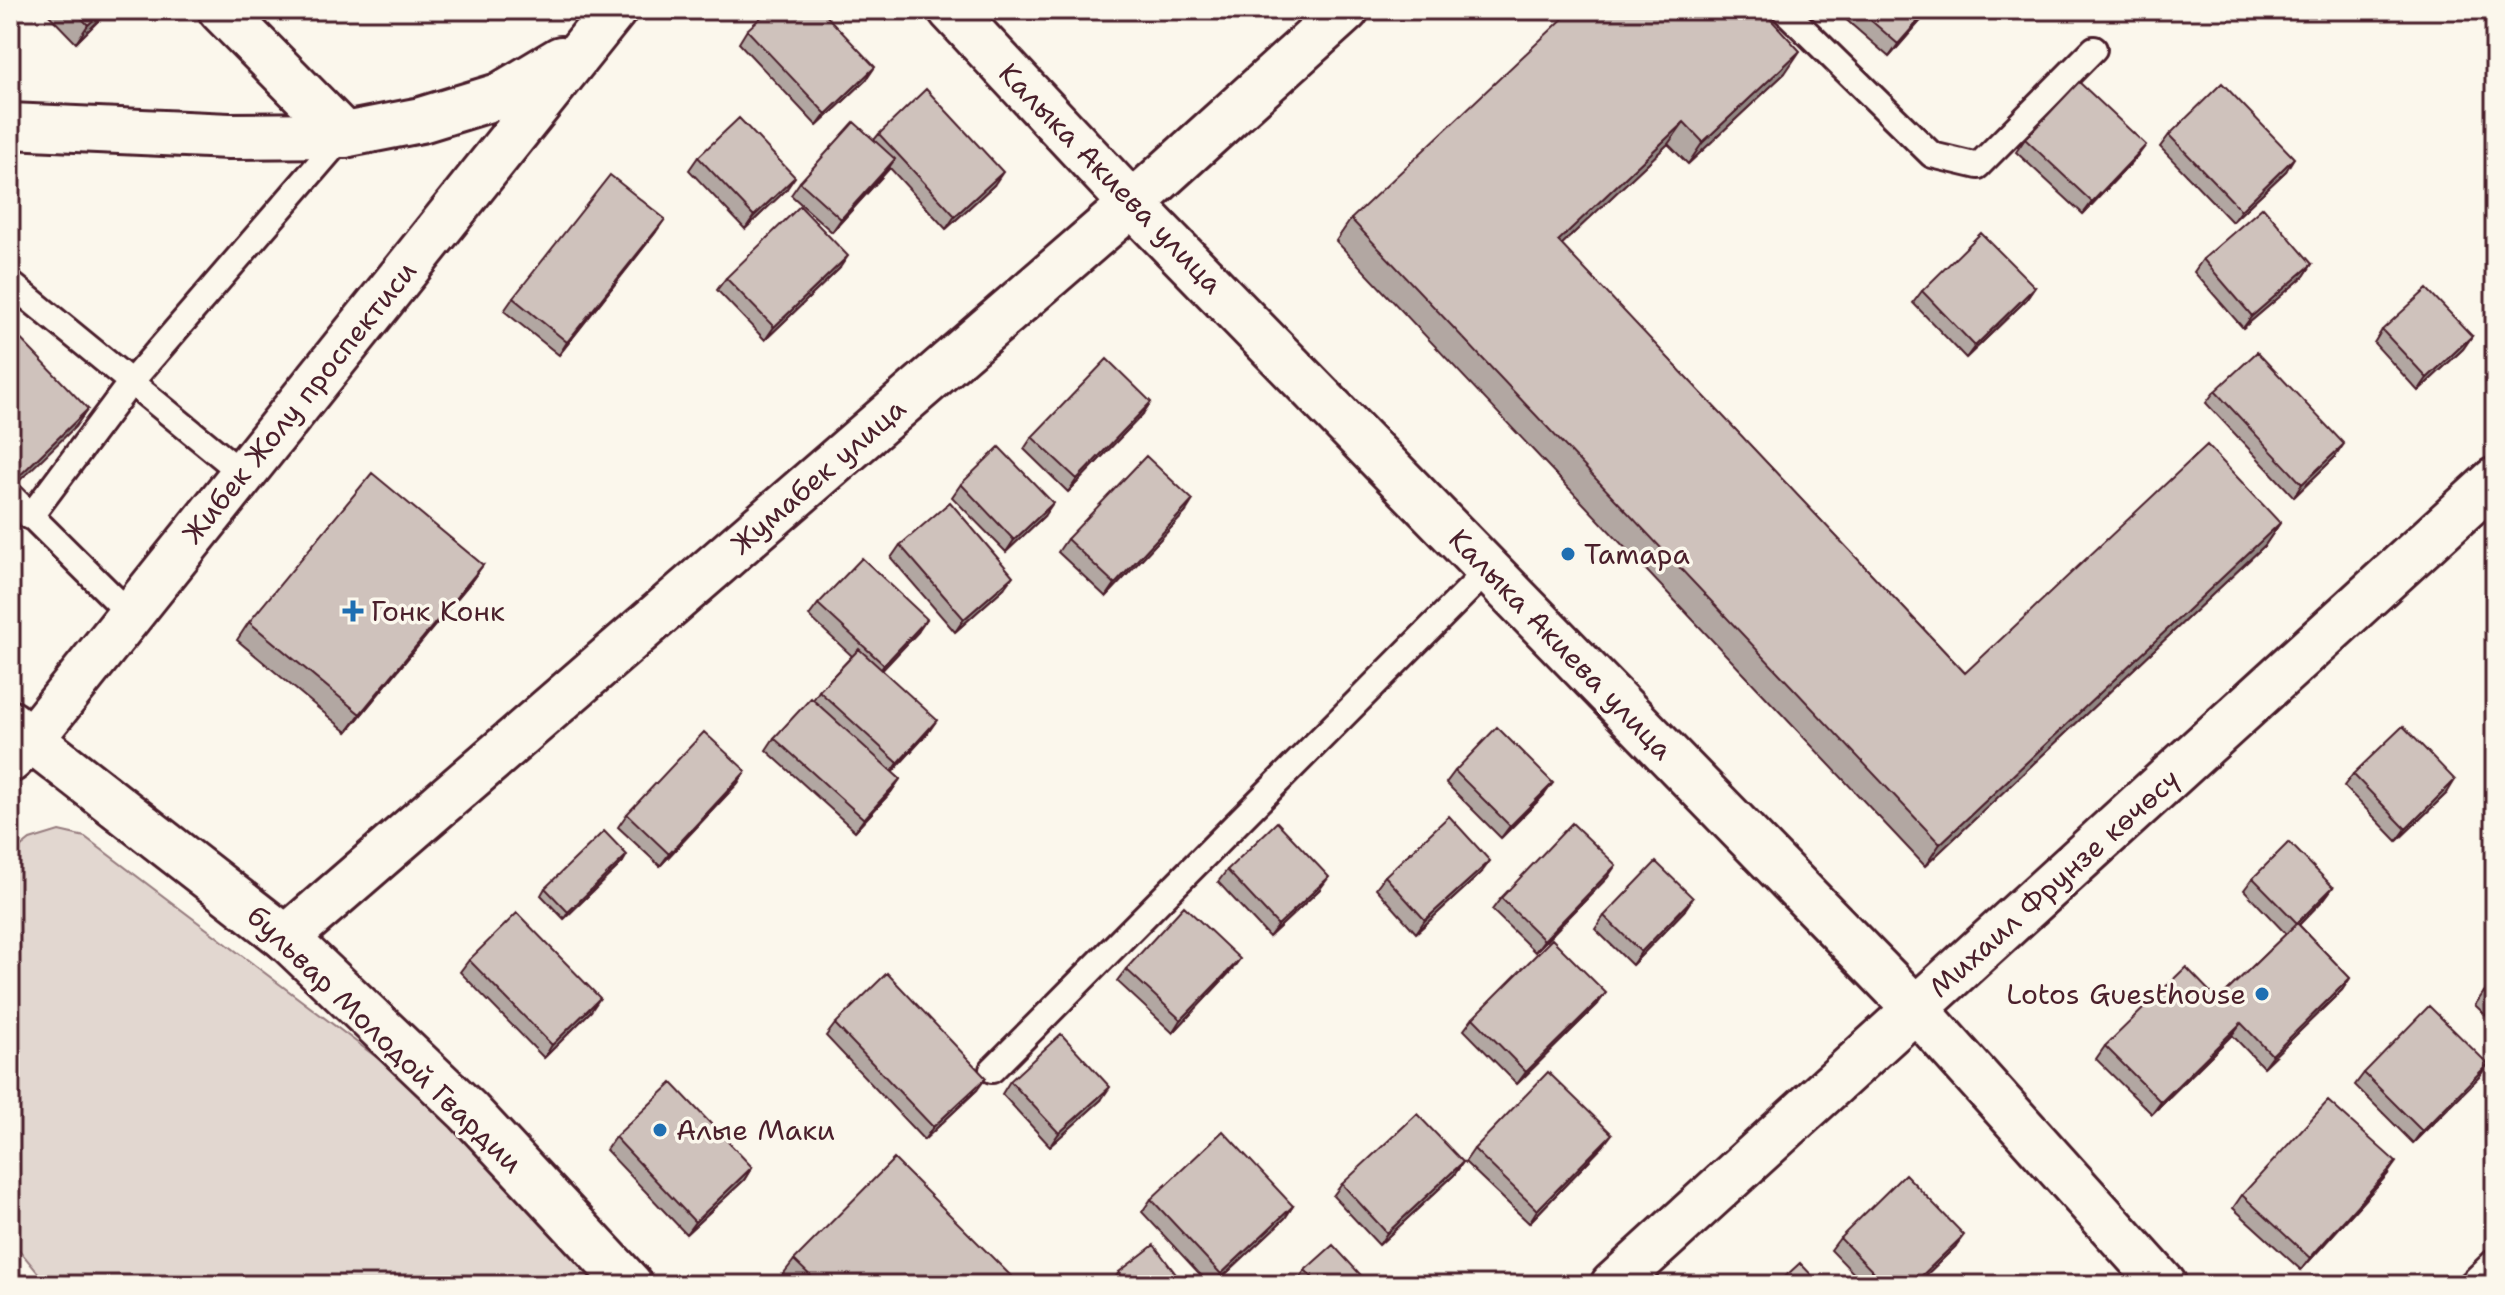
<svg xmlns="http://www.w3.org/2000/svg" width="2505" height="1295" font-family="'Shantell Sans',sans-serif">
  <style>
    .green { fill: #e2d7d0; stroke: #967b7e; stroke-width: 2 }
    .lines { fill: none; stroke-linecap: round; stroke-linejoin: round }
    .lane-casing { stroke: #4a1f2b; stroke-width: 30 }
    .street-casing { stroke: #4a1f2b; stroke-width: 50 }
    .secondary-casing { stroke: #4a1f2b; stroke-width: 50 }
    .primary-casing { stroke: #4a1f2b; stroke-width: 50 }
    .lane { stroke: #fbf7ec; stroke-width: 24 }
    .street { stroke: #fbf7ec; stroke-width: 44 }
    .secondary { stroke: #fbf7ec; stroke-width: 44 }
    .primary { stroke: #fbf7ec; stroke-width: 44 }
    .wall { fill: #b2a7a2; stroke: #4a1f2b; stroke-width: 2 }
    .shaded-wall { fill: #918884; stroke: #4a1f2b; stroke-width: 2 }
    .building { fill: #cfc2bc; stroke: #4a1f2b; stroke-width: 2 }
    .poi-dot { fill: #1f6fb2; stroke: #fbf7ec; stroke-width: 3 }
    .labels { text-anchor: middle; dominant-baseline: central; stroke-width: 7; stroke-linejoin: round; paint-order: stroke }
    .street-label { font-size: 28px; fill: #4a1f2b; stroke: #fbf7ec }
    .poi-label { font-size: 28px; fill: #4a1f2b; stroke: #fbf7ec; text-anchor: start }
  </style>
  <rect width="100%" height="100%" fill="#fbf7ec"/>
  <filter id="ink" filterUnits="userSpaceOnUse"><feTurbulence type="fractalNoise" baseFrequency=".0125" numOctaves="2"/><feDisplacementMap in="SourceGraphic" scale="16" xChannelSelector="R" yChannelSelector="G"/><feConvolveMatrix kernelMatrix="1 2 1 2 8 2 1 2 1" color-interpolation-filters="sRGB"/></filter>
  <g filter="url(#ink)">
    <!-- green -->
    <path class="green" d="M59,831L85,837L486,1140L617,1285H48L10,1239V856L30,840Z"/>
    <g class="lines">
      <defs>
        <path id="lane" d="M1784,10L1932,155L1978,166L2094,49
          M10,283L243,474
          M10,495L130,614
          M30,517L131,382L344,135
          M992,1070L1488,570
          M2470,1285L2495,1261"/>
        <path id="street" d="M221,10L344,135
          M286,938L1132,204L1346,10"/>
        <path id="secondary" d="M951,10L1132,204L1916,1009L2164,1285
          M1613,1285L2495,480"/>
        <path id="primary" d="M10,126L229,136L344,135L421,120L499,96L561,59
          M10,723L286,938L468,1111L630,1285
          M10,760L32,738L614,10"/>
      </defs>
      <!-- lane casing -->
      <use href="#lane" class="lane-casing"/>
      <!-- street casing -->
      <use href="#street" class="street-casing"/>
      <!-- secondary casing -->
      <use href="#secondary" class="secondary-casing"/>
      <!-- primary casing -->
      <use href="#primary" class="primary-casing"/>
      <!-- lane -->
      <use href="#lane" class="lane"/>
      <!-- street -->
      <use href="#street" class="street"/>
      <!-- secondary -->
      <use href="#secondary" class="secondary"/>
      <!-- primary -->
      <use href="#primary" class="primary"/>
    </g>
    <!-- wall -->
    <path class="wall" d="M44,10H109L76,43Z
      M1835,10H1930L1889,57Z
      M2492,10H2495V27L2487,17Z
      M747,30L866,80L817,126L739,43Z
      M1785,73L1688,164L1668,144L1561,245L1965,673L2280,523L2265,545L1925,866L1336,241L1351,219Z
      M879,134L994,185L946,229L890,168L832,232L791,195L800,182L874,140Z
      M2169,135L2286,171L2232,222L2160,147Z
      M2025,139L2137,157L2083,214L2016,152Z
      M698,157L786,190L745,229L689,170Z
      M656,232L559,355L504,311L513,298Z
      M2203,259L2312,264L2304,276L2243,328L2194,272Z
      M839,269L765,340L717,290L726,278Z
      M2035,287L2026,300L1966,358L1913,303L1922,291Z
      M2382,330L2472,336L2463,349L2418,391L2374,343Z
      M2215,391L2335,457L2294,497L2206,403Z
      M1142,415L1068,492L1024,449L1032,437Z
      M961,484L1044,516L1006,552L952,497Z
      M1185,513L1106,597L1058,552L1067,539Z
      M900,545L1004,588L955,632L891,558Z
      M483,565L470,583L347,732L237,640L249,622Z
      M818,604L918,632L882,670L928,733L892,772L900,779L891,792L855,831L766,750L774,738L813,700L819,691L852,656L809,616Z
      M2495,647V659L2490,654Z
      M1455,771L1544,795L1501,838L1446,783Z
      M2353,774L2447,793L2397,841L2344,786Z
      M737,784L660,866L618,827L627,814Z
      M623,862L564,919L541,895L545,888Z
      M1227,870L1320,889L1269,937L1218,882Z
      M1481,873L1416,933L1376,888L1385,876Z
      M1607,878L1535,952L1492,910L1501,898Z
      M2253,878L2333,887L2324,899L2299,925L2350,978L2342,990L2263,1067L2232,1035L2152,1114L2096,1059L2105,1046L2218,1000L2286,934L2244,890Z
      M1684,911L1632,965L1595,929L1604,916Z
      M469,960L591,1011L544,1058L460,972Z
      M1126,969L1231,971L1173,1033L1117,981Z
      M2495,981V1024L2475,1005L2484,992Z
      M1597,1005L1517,1084L1464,1030L1473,1018Z
      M835,1024L977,1090L924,1140L826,1036Z
      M2488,1064L2479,1077L2413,1143L2355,1085L2364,1073Z
      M1010,1081L1101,1100L1050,1146L1002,1094Z
      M615,1137L752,1167L744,1180L686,1234L606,1150Z
      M1603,1146L1529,1223L1465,1162L1474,1149Z
      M1463,1162L1454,1175L1379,1245L1333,1196L1342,1184Z
      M2387,1175L2301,1270L2233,1208L2242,1195Z
      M1151,1199L1293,1206L1285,1218L1214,1285H1210L1142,1212Z
      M1840,1238L1955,1247L1916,1285H1865L1831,1250Z
      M794,1260L1020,1285H789L781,1277Z
      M1305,1270L1370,1285H1299L1297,1282Z
      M1119,1272L1184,1285H1110Z"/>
    <!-- shaded-wall -->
    <path class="shaded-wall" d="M104,10H109L76,43L88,25Z
      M1928,10H1930L1889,57L1898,44Z
      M1800,51L1785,73L1688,164L1703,142Z
      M875,67L866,80L817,126L826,114Z
      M1684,122L1668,144L1542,263L1558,241Z
      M2146,145L2137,157L2083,214L2092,202Z
      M2294,158L2286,171L2232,222L2241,210Z
      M895,159L886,172L832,232L841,219Z
      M1003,172L994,185L946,229L955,216Z
      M795,177L786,190L745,229L754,216Z
      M665,219L656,232L559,355L567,342Z
      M848,256L839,269L765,340L774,327Z
      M2312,264L2304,276L2243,328L2252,316Z
      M2035,287L2026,300L1966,358L1975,346Z
      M2472,336L2463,349L2418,391L2427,378Z
      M1151,402L1142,415L1068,492L1077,479Z
      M88,409L75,427L10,490V485Z
      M2344,444L2335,457L2294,497L2302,484Z
      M1193,500L1185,513L1106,597L1115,584Z
      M1053,503L1044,516L1006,552L1014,540Z
      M2280,523L2265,545L1925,866L1940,844Z
      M483,565L470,583L347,732L360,714Z
      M1013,576L1004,588L955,632L964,619Z
      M927,619L918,632L875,678L884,665Z
      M937,720L928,733L889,776L898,763Z
      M746,771L737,784L660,866L669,854Z
      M900,779L891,792L855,831L864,819Z
      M2455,780L2447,793L2397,841L2406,829Z
      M1553,783L1544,795L1501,838L1510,826Z
      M627,855L623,862L564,919L568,912Z
      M1490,861L1481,873L1416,933L1425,920Z
      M1616,865L1607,878L1535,952L1544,940Z
      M1329,877L1320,889L1269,937L1278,925Z
      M2333,887L2324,899L2288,936L2297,923Z
      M1693,898L1684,911L1632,965L1641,952Z
      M1240,959L1231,971L1173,1033L1181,1020Z
      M2350,978L2342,990L2263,1067L2272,1055Z
      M1606,993L1597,1005L1517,1084L1526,1072Z
      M600,998L591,1011L544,1058L552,1045Z
      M2241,1023L2232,1035L2152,1114L2161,1102Z
      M2488,1064L2479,1077L2413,1143L2422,1131Z
      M986,1078L977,1090L924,1140L933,1127Z
      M1110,1087L1101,1100L1050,1146L1059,1133Z
      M1612,1134L1603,1146L1529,1223L1537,1210Z
      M1463,1162L1454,1175L1379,1245L1387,1233Z
      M2396,1162L2387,1175L2301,1270L2310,1258Z
      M752,1167L744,1180L686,1234L695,1222Z
      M1293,1206L1285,1218L1214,1285L1221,1274Z
      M1964,1235L1955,1247L1916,1285H1912Z"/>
    <!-- building -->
    <path class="building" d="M74,10H104L88,25Z
      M769,10H821L875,67L826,114L747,30Z
      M1572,10H1762L1800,51L1703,142L1684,122L1558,241L1965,673L2207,445L2280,523L1940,844L1351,219Z
      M1859,10H1928L1898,44Z
      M2079,82L2146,145L2092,202L2025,139Z
      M2222,83L2294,158L2241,210L2169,135Z
      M926,89L1003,172L955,216L879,134Z
      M739,118L795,177L754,216L698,157Z
      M854,122L895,159L841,219L800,182Z
      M610,175L665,219L567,342L513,298Z
      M800,206L848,256L774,327L726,278Z
      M2263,207L2312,264L2252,316L2203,259Z
      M1981,233L2035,287L1975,346L1922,291Z
      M2427,289L2472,336L2427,378L2382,330Z
      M10,328L88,409L10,485Z
      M2257,352L2344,444L2302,484L2215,391Z
      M1107,359L1151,402L1077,479L1032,437Z
      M999,447L1053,503L1014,540L961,484Z
      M1146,456L1193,500L1115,584L1067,539Z
      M372,473L483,565L360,714L249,622Z
      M950,502L1013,576L964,619L900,545Z
      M862,558L927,619L884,665L818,604Z
      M859,649L937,720L898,763L819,691Z
      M811,698L900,779L864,819L774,738Z
      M2403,726L2455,780L2406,829L2353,774Z
      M1497,727L1553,783L1510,826L1455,771Z
      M704,732L746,771L669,854L627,814Z
      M1449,816L1490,861L1425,920L1385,876Z
      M1277,822L1329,877L1278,925L1227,870Z
      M1572,823L1616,865L1544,940L1501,898Z
      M604,831L627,855L568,912L545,888Z
      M2289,842L2333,887L2297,923L2350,978L2272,1055L2241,1023L2161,1102L2105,1046L2186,967L2218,1000L2297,923L2253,878Z
      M1656,862L1693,898L1641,952L1604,916Z
      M1184,906L1240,959L1181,1020L1126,969Z
      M517,913L600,998L552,1045L469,960Z
      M1552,939L1606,993L1526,1072L1473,1018Z
      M887,973L986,1078L933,1127L835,1024Z
      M2495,981V1003L2484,992Z
      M2429,1006L2488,1064L2422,1131L2364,1073Z
      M1061,1034L1110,1087L1059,1133L1010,1081Z
      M1548,1072L1612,1134L1537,1210L1474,1149Z
      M672,1083L752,1167L695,1222L615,1137Z
      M2328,1101L2396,1162L2310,1258L2242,1195Z
      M1417,1114L1463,1162L1387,1233L1342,1184Z
      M1223,1131L1293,1206L1221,1274L1151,1199Z
      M894,1159L1020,1285H820L794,1260Z
      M1905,1174L1964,1235L1912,1285H1886L1840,1238Z
      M1154,1245L1184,1285H1129L1119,1272Z
      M1333,1245L1370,1285H1320L1305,1270Z
      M1800,1263L1821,1285H1776Z"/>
  </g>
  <!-- markers -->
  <g class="poi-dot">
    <circle cx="1568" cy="554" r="8"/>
    <path d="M349 599h8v8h8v8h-8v8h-8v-8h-8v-8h8z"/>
    <circle cx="2262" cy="994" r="8"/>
    <circle cx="660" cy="1130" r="8"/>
  </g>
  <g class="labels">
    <!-- street labels -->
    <g class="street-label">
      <text transform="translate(1111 178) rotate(46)">Калыка Акиева улица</text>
      <text transform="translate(299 402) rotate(-51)">Жибек Жолу проспектиси</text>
      <text transform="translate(818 476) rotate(-41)">Жумабек улица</text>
      <text transform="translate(1561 644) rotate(46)">Калыка Акиева улица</text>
      <text transform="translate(2054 883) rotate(-42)">Михаил Фрунзе көчөсү</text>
      <text transform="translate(385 1039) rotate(44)">бульвар Молодой Гвардии</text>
    </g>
    <!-- poi labels -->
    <g class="poi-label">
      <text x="1584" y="554">Tamaра</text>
      <text x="371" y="611">Гонк Конк</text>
      <text x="2246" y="994" text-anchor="end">Lotos Guesthouse</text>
      <text x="676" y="1130">Алые Маки</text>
    </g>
  </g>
  <!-- margin -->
  <rect width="2505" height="1295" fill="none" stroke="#fbf7ec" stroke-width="40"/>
  <rect x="20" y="20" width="2465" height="1255" fill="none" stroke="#4a1f2b" stroke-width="3" filter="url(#ink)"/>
</svg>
